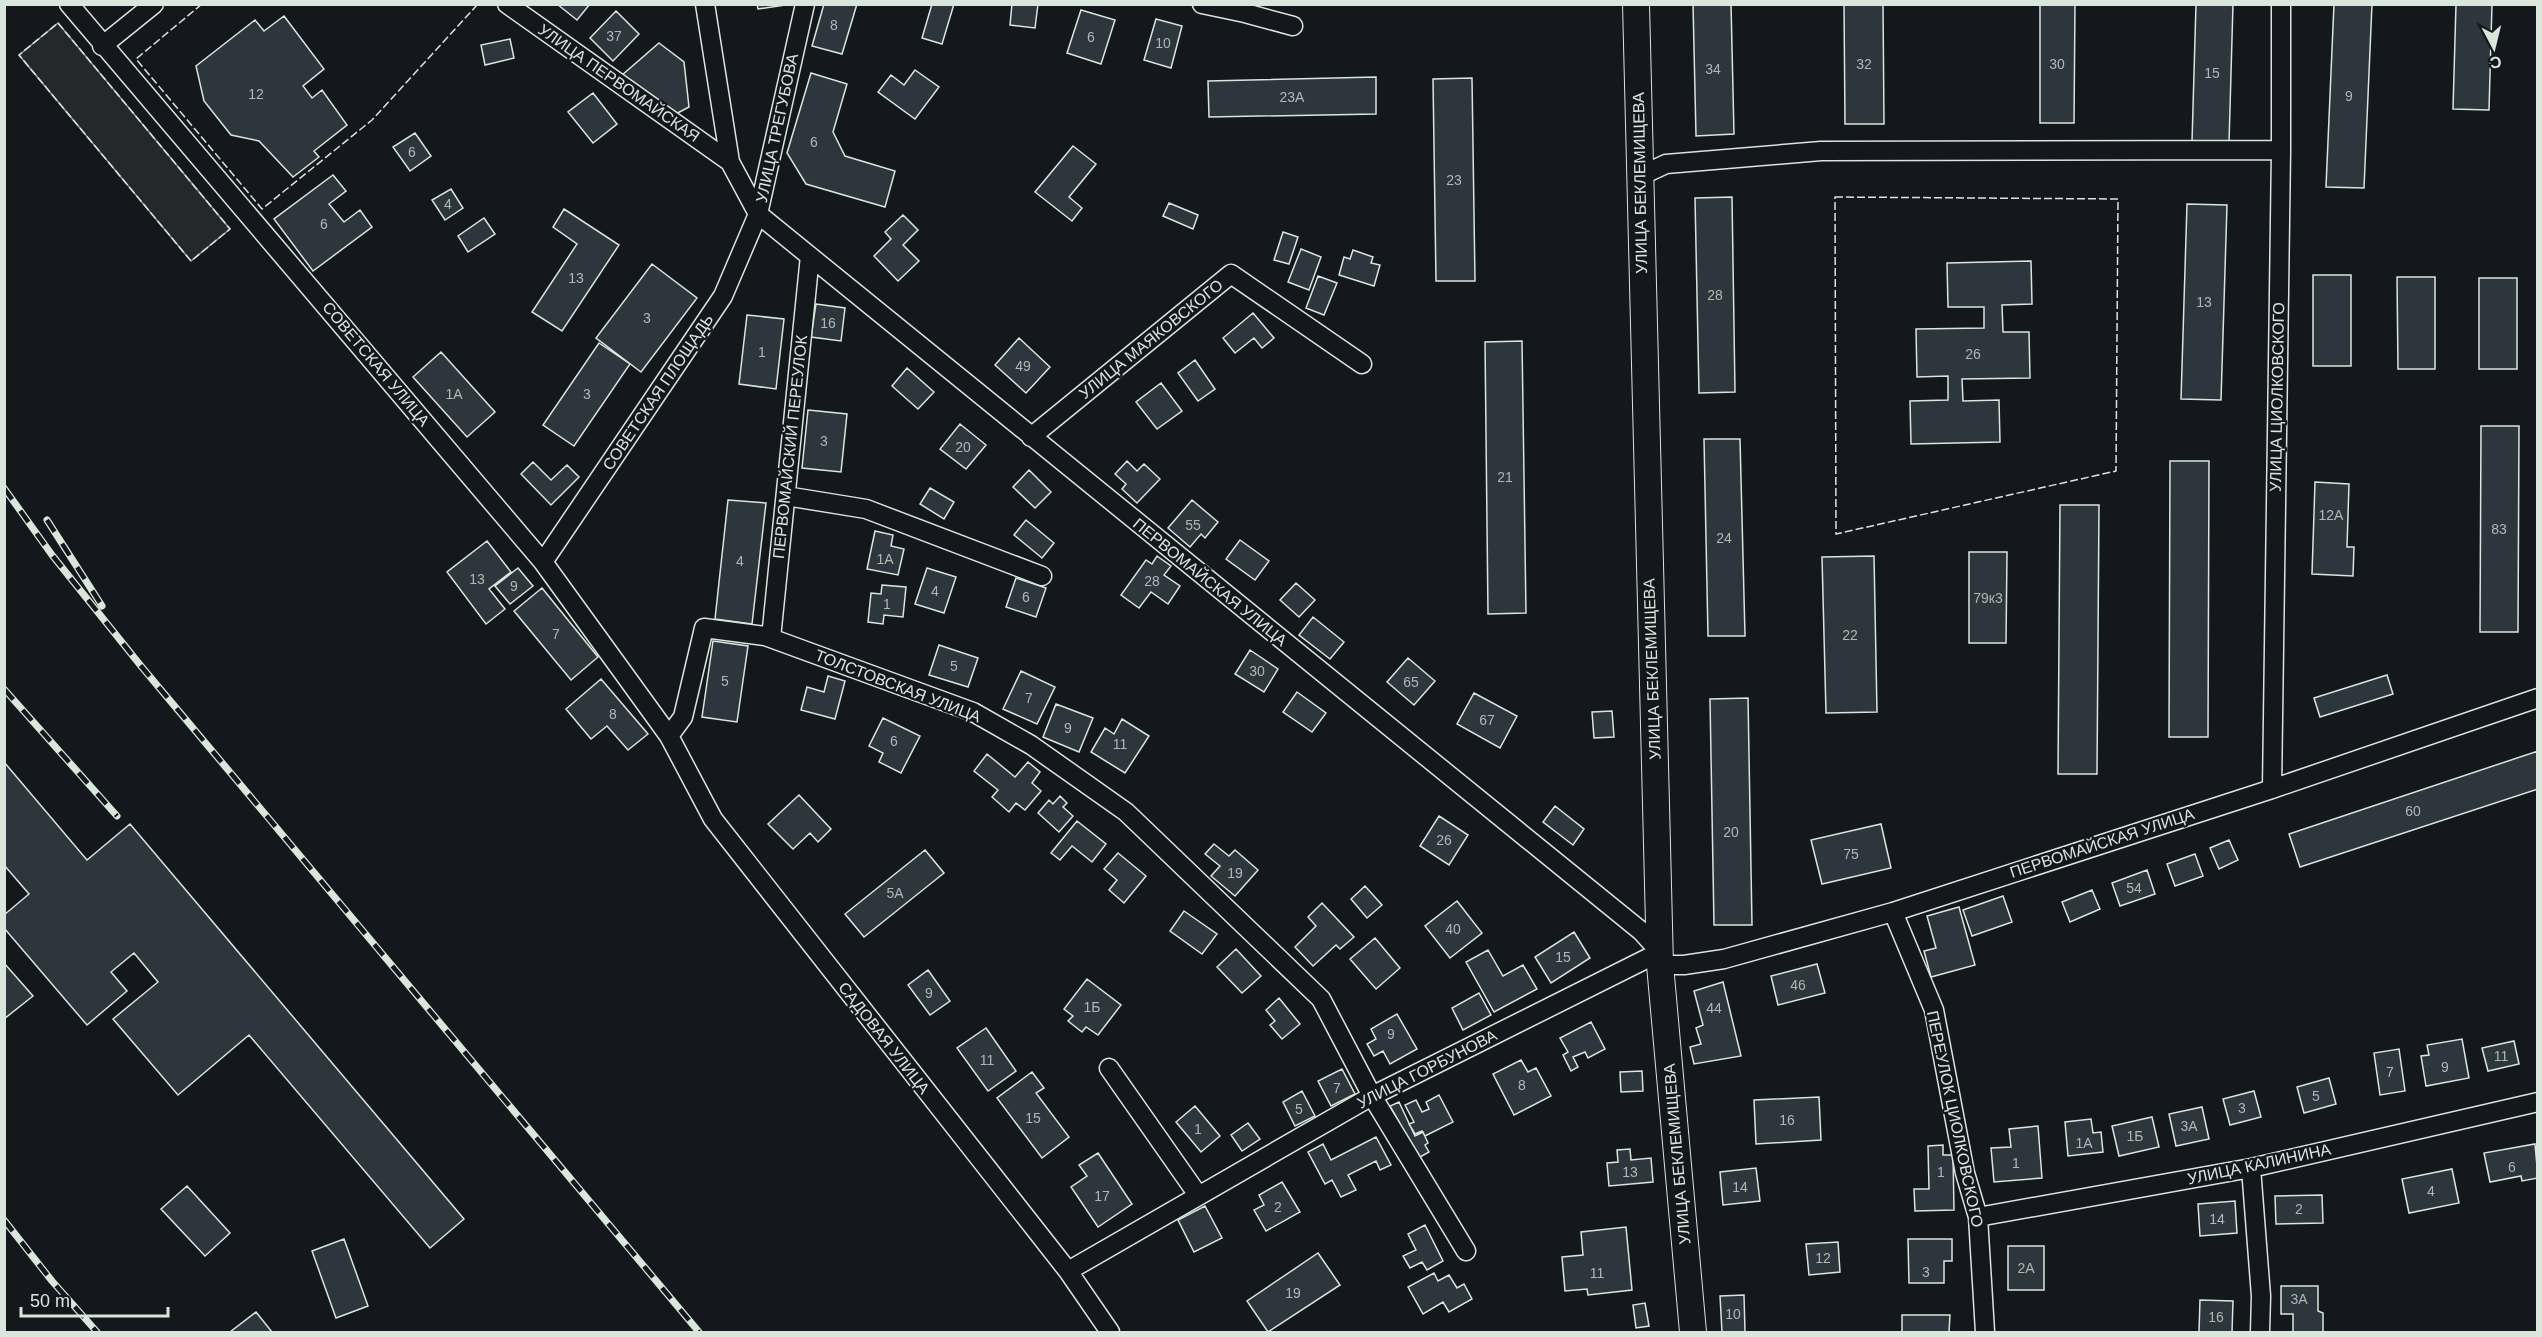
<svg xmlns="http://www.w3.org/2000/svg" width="2542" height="1337" font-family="Helvetica,sans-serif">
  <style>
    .parking { fill: #24282b; stroke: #939e99; stroke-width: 1.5 }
    .building { fill: #2c363c; stroke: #d8e6dc; stroke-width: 1.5 }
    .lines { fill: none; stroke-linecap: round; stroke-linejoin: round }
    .street-casing { stroke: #d8e6dc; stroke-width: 21 }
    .secondary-casing { stroke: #d8e6dc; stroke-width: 28 }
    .street { stroke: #14181c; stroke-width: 18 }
    .secondary { stroke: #14181c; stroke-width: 26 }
    .rail-casing { stroke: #d8e6dc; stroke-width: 7 }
    .rail { stroke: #14181c; stroke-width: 4.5; stroke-dasharray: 14; stroke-linecap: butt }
    .fence { stroke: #d8e6dc; stroke-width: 1.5; stroke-dasharray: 8 3; stroke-linecap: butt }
    .labels { text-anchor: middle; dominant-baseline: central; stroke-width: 4.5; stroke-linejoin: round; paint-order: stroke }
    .number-label { font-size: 14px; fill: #adbab4 }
    .street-label { font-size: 16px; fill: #d8e6dc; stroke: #14181c }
  </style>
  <rect width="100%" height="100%" fill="#14181c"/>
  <!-- parking -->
  <path class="parking" d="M58,23L230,229L191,261L19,55Z"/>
  <!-- building -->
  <path class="building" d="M557,4H590L577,20Z
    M757,4H792L758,9Z
    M824,4H857L842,54L812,46Z
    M932,4H954L942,44L922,38Z
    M1012,4H1038L1035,28L1010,25Z
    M1693,4H1731L1734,134L1696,136Z
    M1844,4H1883L1884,124H1845Z
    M2040,4H2075L2074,123H2040Z
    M2196,4H2233L2229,143L2192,142Z
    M2334,4H2372L2364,188L2326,187Z
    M2456,4H2492L2489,110L2453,109Z
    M1081,10L1115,20L1101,64L1067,53Z
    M616,11L639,34L613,61L590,38Z
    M284,16L324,69L303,86L312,98L322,90L347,125L314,151L319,157L293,177L259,141L231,135L204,101L196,66L255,20L264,31Z
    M1156,19L1182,26L1171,68L1144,60Z
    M510,39L514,58L485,65L481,45Z
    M659,43L684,62L689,107L670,117L621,76Z
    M915,70L939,87L915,119L878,92L891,75L904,85Z
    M811,73L847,84L833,132L845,156L895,171L885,207L806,184L787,153Z
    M1376,77V114L1209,117L1208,81Z
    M1472,78L1475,281H1436L1433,79Z
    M593,93L617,124L593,143L568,112Z
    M415,133L431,156L410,171L393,147Z
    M1073,146L1096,164L1069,197L1082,208L1072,221L1035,192Z
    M333,175L346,191L329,204L344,222L360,210L372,227L313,271L274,219Z
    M451,189L463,208L445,220L432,200Z
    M1732,197L1735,392L1699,393L1695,198Z
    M1169,203L1198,215L1193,229L1163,216Z
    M2187,204L2227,205L2221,400L2181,399Z
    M564,209L619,245L562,331L532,312L577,244L553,227Z
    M903,215L918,230L903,245L919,261L898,281L874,256L891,239L885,232Z
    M484,218L495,234L468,252L458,236Z
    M1283,232L1298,237L1289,264L1274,260Z
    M1301,249L1321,257L1309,290L1288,282Z
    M1353,250L1373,257L1371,263L1380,265L1374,286L1339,275L1344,257L1350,259Z
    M2031,261L2032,304L2002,305L2003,332H2029L2030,378L1962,379L1963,401L1999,400L2000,442L1911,444L1910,401L1948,400V376L1917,377L1916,329L1984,328V307H1948L1947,263Z
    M652,264L697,298L641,372L596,338Z
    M2313,275H2351V366H2313Z
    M1318,276L1337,283L1324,315L1306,308Z
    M2397,277H2435V369H2398Z
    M2479,278H2517V369H2479Z
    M816,304L845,308L841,341L811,337Z
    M1253,313L1274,338L1262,348L1254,338L1235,353L1223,338Z
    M747,315L784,319L776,389L739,384Z
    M1019,338L1050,367L1026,393L995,365Z
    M1522,341L1526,613L1488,614L1485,342Z
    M599,343L630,364L574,446L543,425Z
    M441,352L495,412L467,437L413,377Z
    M1195,360L1215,389L1198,401L1178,373Z
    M907,368L934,392L918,409L892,386Z
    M1161,383L1182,411L1157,429L1136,402Z
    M808,410L847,414L841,472L802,468Z
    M960,424L986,445L966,469L940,449Z
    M2481,426H2519L2518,632H2480Z
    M1704,439H1740L1745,636H1708Z
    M1127,461L1137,471L1144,464L1160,479L1137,503L1122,489L1126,484L1115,474Z
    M2170,461H2209L2208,737H2169Z
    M533,462L551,480L567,465L579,477L551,505L521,474Z
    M1029,470L1051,492L1035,508L1013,487Z
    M2315,482L2349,484L2347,547H2354L2353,576L2312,574Z
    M930,488L954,502L944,519L920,504Z
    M728,500L766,503L752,624L715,619Z
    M1192,500L1218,522L1205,538L1201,534L1190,547L1168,528Z
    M2060,505H2099L2097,774H2058Z
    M1026,520L1054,543L1042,558L1014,535Z
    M875,531L893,535L891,546L904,549L898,575L867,569Z
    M1240,540L1269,561L1255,580L1226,559Z
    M487,541L511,572L489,589L505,609L486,624L447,572Z
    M1969,552H2007L2006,643H1969Z
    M1157,556L1171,566L1164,575L1180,586L1168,604L1151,592L1139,608L1121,595L1146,560L1152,564Z
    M1874,556L1877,712L1826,713L1822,557Z
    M518,568L533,586L510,604L495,586Z
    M927,568L956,577L944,613L915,604Z
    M1016,578L1046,588L1036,617L1006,607Z
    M1296,583L1315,600L1299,617L1280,600Z
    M882,585L906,587L903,617L884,615L883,624L868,622L871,593L881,594Z
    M542,588L598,657L571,680L514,611Z
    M1313,617L1344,642L1330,659L1299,635Z
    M713,641L748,646L737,722L702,717Z
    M939,645L978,658L968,687L929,675Z
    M1250,650L1278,669L1264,692L1235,674Z
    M1408,658L1435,681L1414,705L1387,682Z
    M1021,671L1055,687L1037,724L1003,709Z
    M2387,675L2393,694L2320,717L2314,698Z
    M828,676L845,681L835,719L801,710L807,687L824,692Z
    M601,679L648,734L628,750L607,726L591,739L566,709Z
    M1297,692L1326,713L1312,732L1283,712Z
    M1474,693L1517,716L1500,748L1457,724Z
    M1748,698L1752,925H1714L1710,699Z
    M1056,704L1093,718L1079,752L1043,737Z
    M1612,711L1614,737L1594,738L1592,712Z
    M883,718L920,736L901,773L879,762L883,753L869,746Z
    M1122,719L1149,736L1125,773L1091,752L1105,728L1114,734Z
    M2538,751V789L2300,867L2289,834Z
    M987,754L1015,777L1028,762L1040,772L1032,783L1041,791L1025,810L1016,803L1009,812L992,797L998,790L974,771Z
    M4,762L87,860L130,824L464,1219L430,1248L249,1035L178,1095L113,1019L158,982L134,953L111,972L127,991L87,1025L4,928V915L29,894L4,865Z
    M799,795L831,829L818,842L810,833L793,849L768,824Z
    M1060,796L1067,803L1063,807L1073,816L1059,832L1038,813L1049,800L1053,804Z
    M1555,806L1584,829L1573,845L1543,822Z
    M1439,816L1468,835L1449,865L1420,846Z
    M1077,821L1106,844L1092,862L1072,846L1060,860L1051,853Z
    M1881,824L1891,868L1822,884L1811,840Z
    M2229,840L2238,860L2219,869L2210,848Z
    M1214,844L1229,856L1235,850L1258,870L1235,896L1211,876L1220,866L1205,854Z
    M925,850L944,873L864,937L845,914Z
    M1118,853L1146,876L1124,903L1109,890L1117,880L1104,869Z
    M2195,854L2203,876L2175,886L2167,864Z
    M2147,870L2155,894L2120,906L2112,883Z
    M1365,886L1382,905L1367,918L1351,899Z
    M2092,890L2100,909L2070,922L2062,902Z
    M2003,896L2012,922L1972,936L1963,910Z
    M1457,901L1482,933L1450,958L1425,926Z
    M1322,903L1354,937L1340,949L1336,945L1313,966L1295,947L1316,926L1308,917Z
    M1959,907L1975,965L1931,977L1924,951L1936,948L1927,916Z
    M1184,911L1217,934L1202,954L1170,931Z
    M1574,932L1590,958L1551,983L1535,957Z
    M1375,938L1400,968L1376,989L1350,959Z
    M1236,949L1261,976L1242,993L1217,967Z
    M1488,950L1503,976L1523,965L1537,989L1494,1012L1466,962Z
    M4,963L33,996L4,1019Z
    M1817,964L1825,993L1778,1005L1771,976Z
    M928,970L950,1001L930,1015L908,985Z
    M1087,979L1121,1005L1098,1035L1086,1027L1082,1032L1068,1021L1073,1016L1064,1009Z
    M1723,982L1741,1056L1694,1064L1690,1047L1701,1044L1696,1028L1703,1025L1694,991Z
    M1479,993L1491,1015L1463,1030L1452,1008Z
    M1279,998L1300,1024L1282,1039L1270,1025L1275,1021L1266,1010Z
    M1397,1014L1417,1049L1390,1064L1383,1051L1374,1056L1367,1044L1376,1039L1371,1029Z
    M1591,1022L1605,1049L1588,1058L1585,1052L1573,1057L1578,1067L1571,1071L1563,1055L1568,1052L1560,1038Z
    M986,1028L1016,1071L988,1091L957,1048Z
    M2462,1039L2469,1078L2426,1086L2421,1056L2429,1055L2427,1045Z
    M2514,1041L2519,1064L2488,1071L2482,1048Z
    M2399,1049L2405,1091L2380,1095L2374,1053Z
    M1521,1060L1528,1072L1536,1068L1551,1096L1514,1115L1493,1074Z
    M1342,1069L1355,1094L1331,1106L1318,1081Z
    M1642,1071L1643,1091L1621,1092L1620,1072Z
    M1032,1072L1044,1088L1036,1093L1069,1137L1042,1158L997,1098Z
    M2329,1078L2336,1104L2304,1113L2297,1087Z
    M1302,1091L1315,1116L1295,1126L1283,1102Z
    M2254,1091L2261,1117L2230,1125L2223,1099Z
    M1439,1095L1453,1122L1425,1136L1422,1131L1415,1134L1409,1124L1414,1122L1405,1105L1416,1100L1422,1112L1429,1109L1426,1102Z
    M1819,1097L1821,1140L1756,1144L1754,1100Z
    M1399,1102L1415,1136L1423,1132L1428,1143L1425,1145L1429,1152L1413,1161L1394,1125L1399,1122L1390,1106Z
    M1195,1106L1220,1136L1201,1152L1176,1122Z
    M2202,1107L2209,1139L2176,1146L2169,1114Z
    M2152,1117L2159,1147L2119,1156L2112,1126Z
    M2091,1119L2093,1133L2101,1132L2103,1152L2068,1156L2065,1122Z
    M1248,1123L1260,1139L1242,1151L1231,1135Z
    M2038,1126L2042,1178L1994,1182L1991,1148L2011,1147L2009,1129Z
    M1376,1137L1391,1165L1380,1170L1376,1161L1348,1175L1356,1190L1341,1197L1332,1180L1325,1184L1308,1152L1323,1144L1331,1160Z
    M2535,1144L2538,1178L2522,1181L2521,1176L2490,1182L2484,1153Z
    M1943,1145V1155H1953L1954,1210L1915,1211L1914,1189H1929L1928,1146Z
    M1630,1149L1631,1160L1651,1158L1653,1182L1609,1186L1607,1163L1618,1162L1617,1150Z
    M1098,1153L1132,1204L1098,1227L1071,1187L1087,1176L1079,1165Z
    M1756,1168L1760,1201L1723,1205L1720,1172Z
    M2452,1169L2459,1203L2409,1213L2402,1179Z
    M1282,1182L1300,1212L1266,1231L1254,1210L1264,1205L1259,1195Z
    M187,1186L230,1233L205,1256L161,1209Z
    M2322,1195L2323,1223L2276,1224L2275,1196Z
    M2235,1201L2237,1233L2200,1236L2198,1204Z
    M1205,1206L1222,1238L1194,1252L1178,1220Z
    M1425,1225L1443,1261L1427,1270L1422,1262L1410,1268L1403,1256L1416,1250L1408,1234Z
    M1626,1227L1632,1290L1588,1295L1587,1289L1565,1291L1562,1257L1583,1255L1581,1232Z
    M344,1239L368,1306L336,1318L312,1251Z
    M1908,1239H1952V1261H1944V1283H1909Z
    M1838,1242L1840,1272L1809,1275L1806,1244Z
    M2008,1246H2044V1290H2008Z
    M1318,1253L1340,1285L1268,1332L1247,1301Z
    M1434,1273L1438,1281L1449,1275L1457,1288L1464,1284L1472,1299L1449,1312L1443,1302L1423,1314L1408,1287Z
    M2281,1286H2318V1311L2323,1313V1332H2293V1314H2281Z
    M1744,1295L1745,1332H1722L1720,1296Z
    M2200,1300L2233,1301L2232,1332H2199Z
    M1645,1303L1649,1326L1636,1328L1633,1305Z
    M256,1312L272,1332H230Z
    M1902,1315H1950L1949,1332H1902Z"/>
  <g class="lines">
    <defs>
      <path id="street" d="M69,4L543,562L669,736L713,819L1068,1271L1110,1332
        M507,4L730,162
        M705,4L730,162L758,214L1641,931L1660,952L1372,1096L1068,1271
        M1202,4L1245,13L1293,26
        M102,46L154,4
        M1640,176L1666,164L1821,151L2281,150
        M1031,437L1231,274L1362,364
        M786,496L866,509L1042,576
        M543,562L723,296L758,214L805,4
        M771,638L810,256
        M669,736L683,717L704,628L765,636L973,712L1031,745L1126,812L1321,999L1372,1096L1466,1251
        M2272,789L2281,150V4
        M1893,912L1934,1010L1965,1173L1978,1217L1985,1332
        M1660,965H1684L1724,959L1893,912L2272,789L2538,698
        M1109,1068L1198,1195
        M2251,1168L2261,1296L2260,1332
        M1978,1217L2251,1168L2538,1102"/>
      <path id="secondary" d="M1636,4L1660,965L1693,1332"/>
    </defs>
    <!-- street casing -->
    <use href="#street" class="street-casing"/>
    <!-- secondary casing -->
    <use href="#secondary" class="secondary-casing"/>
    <!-- street -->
    <use href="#street" class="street"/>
    <!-- secondary -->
    <use href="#secondary" class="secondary"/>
    <defs>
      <path id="rail" d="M4,488L52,555L141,666L699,1332
        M47,520L102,606
        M4,689L117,816
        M4,1220L52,1281L97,1332"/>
    </defs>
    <!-- rail casing -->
    <use href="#rail" class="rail-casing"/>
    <!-- rail -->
    <use href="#rail" class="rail"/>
    <!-- fence -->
    <path class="fence" d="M202,4L136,59L262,209L372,120L478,4
      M58,23L230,229L191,261L19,55Z
      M1835,197L2118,199L2116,471L1836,534Z"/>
  </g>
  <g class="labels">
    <!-- number labels -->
    <g class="number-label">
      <text x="834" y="25">8</text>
      <text x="614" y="36">37</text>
      <text x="1091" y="37">6</text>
      <text x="1163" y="43">10</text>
      <text x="1864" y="64">32</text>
      <text x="2057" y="64">30</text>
      <text x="1713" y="69">34</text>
      <text x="2212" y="73">15</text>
      <text x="256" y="94">12</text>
      <text x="2349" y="96">9</text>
      <text x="1292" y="97">23А</text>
      <text x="814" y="142">6</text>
      <text x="412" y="152">6</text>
      <text x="1454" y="180">23</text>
      <text x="448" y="204">4</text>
      <text x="324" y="224">6</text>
      <text x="576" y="278">13</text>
      <text x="1715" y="295">28</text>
      <text x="2204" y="302">13</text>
      <text x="647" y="318">3</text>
      <text x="828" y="323">16</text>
      <text x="762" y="352">1</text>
      <text x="1973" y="354">26</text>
      <text x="1023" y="366">49</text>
      <text x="454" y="394">1А</text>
      <text x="587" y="394">3</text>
      <text x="824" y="441">3</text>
      <text x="963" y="447">20</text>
      <text x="1505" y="477">21</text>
      <text x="2331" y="515">12А</text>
      <text x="1193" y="525">55</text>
      <text x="2499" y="529">83</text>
      <text x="1724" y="538">24</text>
      <text x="885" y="559">1А</text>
      <text x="740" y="561">4</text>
      <text x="477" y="579">13</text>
      <text x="1152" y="581">28</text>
      <text x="514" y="586">9</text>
      <text x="935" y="591">4</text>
      <text x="1026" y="597">6</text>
      <text x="1988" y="598">79к3</text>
      <text x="887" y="604">1</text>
      <text x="556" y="634">7</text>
      <text x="1850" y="635">22</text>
      <text x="954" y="666">5</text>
      <text x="1257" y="671">30</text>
      <text x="725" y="681">5</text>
      <text x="1411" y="682">65</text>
      <text x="1029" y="698">7</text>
      <text x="613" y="714">8</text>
      <text x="1487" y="720">67</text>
      <text x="1068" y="728">9</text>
      <text x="894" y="741">6</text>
      <text x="1120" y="744">11</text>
      <text x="2413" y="811">60</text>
      <text x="1731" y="832">20</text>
      <text x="1444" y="840">26</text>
      <text x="1851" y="854">75</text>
      <text x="1235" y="873">19</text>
      <text x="2134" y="888">54</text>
      <text x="895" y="893">5А</text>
      <text x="1453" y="929">40</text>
      <text x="1563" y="957">15</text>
      <text x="1798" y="985">46</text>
      <text x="929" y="993">9</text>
      <text x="1092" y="1007">1Б</text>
      <text x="1714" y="1008">44</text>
      <text x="1391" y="1034">9</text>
      <text x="2501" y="1056">11</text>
      <text x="987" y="1060">11</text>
      <text x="2445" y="1067">9</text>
      <text x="2390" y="1072">7</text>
      <text x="1522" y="1085">8</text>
      <text x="1337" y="1088">7</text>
      <text x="2316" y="1096">5</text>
      <text x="2242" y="1108">3</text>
      <text x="1299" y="1109">5</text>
      <text x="1033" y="1118">15</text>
      <text x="1787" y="1120">16</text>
      <text x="2189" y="1126">3А</text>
      <text x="1198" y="1129">1</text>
      <text x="2135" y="1136">1Б</text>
      <text x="2084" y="1143">1А</text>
      <text x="2016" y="1163">1</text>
      <text x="2512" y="1167">6</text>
      <text x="1630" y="1172">13</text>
      <text x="1941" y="1172">1</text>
      <text x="1740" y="1187">14</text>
      <text x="2431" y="1191">4</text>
      <text x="1102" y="1196">17</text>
      <text x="1278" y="1207">2</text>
      <text x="2299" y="1209">2</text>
      <text x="2217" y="1219">14</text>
      <text x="1823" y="1258">12</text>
      <text x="2026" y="1268">2А</text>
      <text x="1926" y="1272">3</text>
      <text x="1597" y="1273">11</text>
      <text x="1293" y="1293">19</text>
      <text x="2299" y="1299">3А</text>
      <text x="1733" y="1314">10</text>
      <text x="2216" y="1317">16</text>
    </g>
    <!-- street labels -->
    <g class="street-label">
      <text transform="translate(619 83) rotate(35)">УЛИЦА ПЕРВОМАЙСКАЯ</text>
      <text transform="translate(777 128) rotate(-78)">УЛИЦА ТРЕГУБОВА</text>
      <text transform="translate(1640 183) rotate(-91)">УЛИЦА БЕКЛЕМИЩЕВА</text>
      <text transform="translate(1151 339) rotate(-39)">УЛИЦА МАЯКОВСКОГО</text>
      <text transform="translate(376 364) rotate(50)">СОВЕТСКАЯ УЛИЦА</text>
      <text transform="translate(658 392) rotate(-56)">СОВЕТСКАЯ ПЛОЩАДЬ</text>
      <text transform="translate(2277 397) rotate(-89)">УЛИЦА ЦИОЛКОВСКОГО</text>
      <text transform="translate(790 447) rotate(-84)">ПЕРВОМАЙСКИЙ ПЕРЕУЛОК</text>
      <text transform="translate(1210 582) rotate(39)">ПЕРВОМАЙСКАЯ УЛИЦА</text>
      <text transform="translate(1652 669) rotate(-92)">УЛИЦА БЕКЛЕМИЩЕВА</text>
      <text transform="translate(898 686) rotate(21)">ТОЛСТОВСКАЯ УЛИЦА</text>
      <text transform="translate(2102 843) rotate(-18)">ПЕРВОМАЙСКАЯ УЛИЦА</text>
      <text transform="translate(884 1038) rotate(52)">САДОВАЯ УЛИЦА</text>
      <text transform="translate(1427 1069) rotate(-27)">УЛИЦА ГОРБУНОВА</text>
      <text transform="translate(1955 1119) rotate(78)">ПЕРЕУЛОК ЦИОЛКОВСКОГО</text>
      <text transform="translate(1677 1154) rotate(-95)">УЛИЦА БЕКЛЕМИЩЕВА</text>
      <text transform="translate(2259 1164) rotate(-12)">УЛИЦА КАЛИНИНА</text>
    </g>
  </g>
  <!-- border -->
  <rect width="2542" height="1337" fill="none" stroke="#d8e6dc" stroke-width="12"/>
  <!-- north arrow -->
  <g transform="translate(2494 48) rotate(173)" stroke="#14181c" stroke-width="4.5" paint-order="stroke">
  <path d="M0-4.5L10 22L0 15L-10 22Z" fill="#d8e6dc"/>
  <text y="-9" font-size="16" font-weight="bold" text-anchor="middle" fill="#d8e6dc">С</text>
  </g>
  <!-- scale -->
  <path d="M21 1307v9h147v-9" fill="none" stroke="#d8e6dc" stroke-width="3"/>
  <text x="30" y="1307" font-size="18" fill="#d8e6dc" stroke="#14181c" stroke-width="4.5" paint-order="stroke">50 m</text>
</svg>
